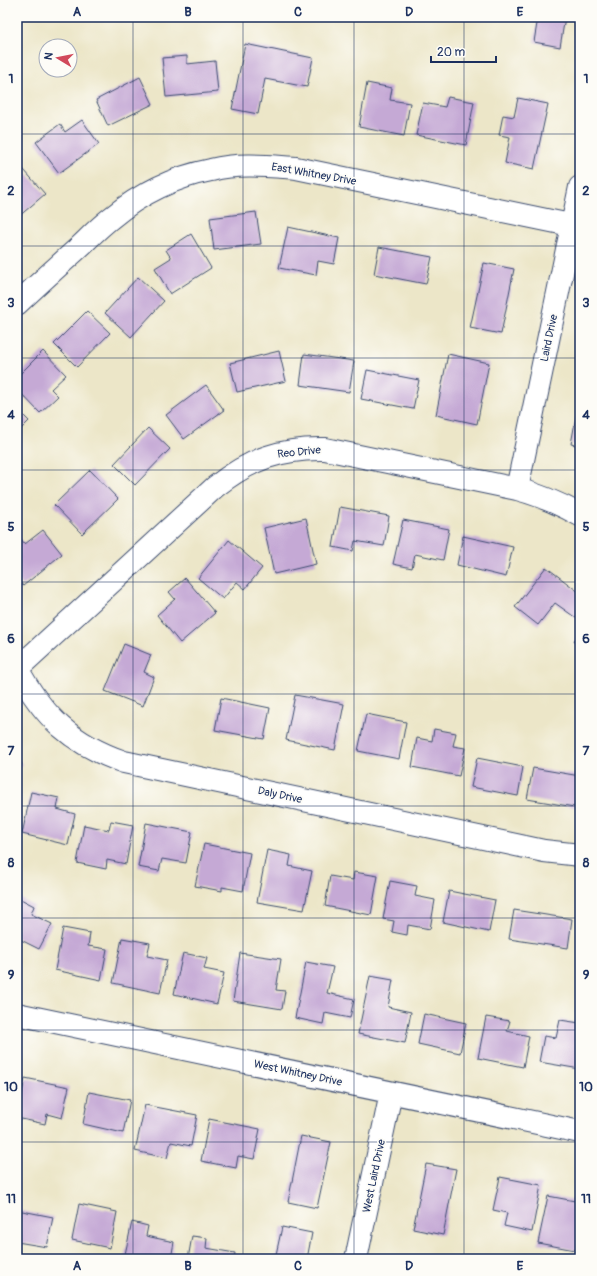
<svg xmlns="http://www.w3.org/2000/svg" width="597" height="1276" font-family="Pangolin,sans-serif">
  <style>
    .building { fill: #c5a9d5 }
    .lines { fill: none; stroke-linecap: round; stroke-linejoin: round }
    .street-casing { stroke: #3a4a6e; stroke-width: 24 }
    .street { stroke: #fff; stroke-width: 22 }
    .grid { fill: none; stroke: #1b2f5e; stroke-width: 1; stroke-opacity: 0.55 }
    .labels { text-anchor: middle; dominant-baseline: central; stroke-width: 3.5; stroke-linejoin: round; paint-order: stroke }
    .street-label { font-size: 11px; fill: #1b2f5e; stroke: #fdfcf7 }
    .neatline { fill: none; stroke: #1b2f5e; stroke-width: 1.5 }
    .grid-label { font-size: 13px; text-anchor: middle; font-weight: bold; fill: #1b2f5e }
  </style>
  <rect width="100%" height="100%" fill="#fdfcf7"/>
  <filter id="ink" filterUnits="userSpaceOnUse"><feTurbulence type="fractalNoise" baseFrequency=".025" numOctaves="2"/><feDisplacementMap in="SourceGraphic" scale="8" xChannelSelector="R" yChannelSelector="G"/><feConvolveMatrix kernelMatrix="1 2 1 2 8 2 1 2 1" color-interpolation-filters="sRGB"/></filter>
  <filter id="wash" filterUnits="userSpaceOnUse"><feTurbulence type="fractalNoise" baseFrequency=".012" numOctaves="4" result="noise"/><feDisplacementMap in="SourceGraphic" scale="16" xChannelSelector="R" yChannelSelector="G"/><feGaussianBlur stdDeviation="0.9" result="paint"/><feColorMatrix in="noise" values="0 0 0 0 0 0 0 0 0 0 0 0 0 0 0 0 0 1.4 0 .05"/><feComposite in="paint" operator="in"/></filter>
  <g filter="url(#wash)">
    <rect width="100%" height="100%" fill="#ece6c8"/>
    <g id="blocks">
      <!-- building -->
      <path class="building" d="M538,17H565L560,47L534,42Z
        M245,44L313,58L307,87L265,79L258,114L232,109Z
        M187,56V64L215,61L218,92L166,97L162,58Z
        M140,77L153,104L108,126L96,100Z
        M367,83L392,88L390,100L410,103L404,136L359,127Z
        M448,97L474,102L466,145L416,135L423,103L445,107Z
        M518,98L548,104L534,169L505,163L510,137L499,135L503,115L514,117Z
        M82,120L99,144L59,173L36,142L60,124L65,132Z
        M17,162L45,194L17,218Z
        M256,212L261,244L214,250L210,218Z
        M288,227L339,238L334,264L318,261L316,275L279,268Z
        M191,234L211,268L170,294L155,268L171,258L166,250Z
        M379,247L432,257L426,284L374,274Z
        M484,263L514,269L501,334L470,328Z
        M138,277L164,301L131,337L105,313Z
        M87,311L110,333L77,367L54,344Z
        M43,351L66,375L51,389L58,396L40,413L17,389V377Z
        M279,351L286,381L237,392L230,363Z
        M304,354L354,361L349,392L300,385Z
        M448,354L489,363L477,424L436,415Z
        M367,370L419,380L413,409L361,399Z
        M206,385L224,410L184,439L166,415Z
        M579,401H580V446L571,444Z
        M17,409L29,421L17,433Z
        M148,428L170,449L135,485L114,464Z
        M90,470L118,499L82,534L54,505Z
        M340,507L389,516L384,546L355,541L353,551L333,547Z
        M306,518L316,564L274,574L264,528Z
        M403,520L449,529L443,560L415,554L412,568L393,564Z
        M43,530L62,554L23,586L17,578V539L19,537L25,544Z
        M463,536L513,547L506,577L457,565Z
        M229,540L262,568L245,589L237,582L223,599L198,578Z
        M546,567L580,593V613L576,618L555,603L538,625L515,607Z
        M185,578L215,613L180,643L157,615L175,599L169,592Z
        M580,637V652L574,640Z
        M124,644L151,655L144,672L154,677L143,706L105,691Z
        M295,695L344,704L335,750L286,740Z
        M221,698L270,708L264,739L215,730Z
        M366,714L406,722L399,759L358,751Z
        M434,729L456,733L453,746L465,748L459,776L412,767L417,738L432,741Z
        M477,758L523,767L518,796L471,787Z
        M17,759L22,764L17,769Z
        M533,768L580,776L575,807L527,799Z
        M31,792L59,798L57,809L75,814L68,845L22,834Z
        M111,821L133,825L126,864L107,860L106,869L77,863L84,825L109,830Z
        M146,823L192,832L186,863L162,859L159,871L138,867Z
        M204,844L250,853L243,891L222,887V891L195,886Z
        M267,850L291,855L289,866L312,871L304,910L257,902Z
        M354,872L378,876L371,915L325,906L330,876L353,880Z
        M390,881L417,886L415,896L435,900L430,929L408,925L407,935L392,932L394,921L383,919Z
        M449,891L495,900L489,932L443,922Z
        M17,897L34,906L31,914L52,924L39,949L17,938Z
        M514,910L572,919L568,948L509,939Z
        M63,928L90,933L88,946L107,949L101,980L55,970Z
        M122,938L150,943L147,956L167,960L160,993L113,983Z
        M183,953L207,958L204,969L224,973L217,1004L174,994Z
        M240,953L281,959L276,990L285,991L282,1009L233,1001Z
        M306,962L333,967L327,993L354,999L350,1018L325,1013L323,1024L295,1018Z
        M370,976L393,980L388,1007L411,1012L405,1043L358,1034Z
        M424,1014L466,1023L460,1053L418,1044Z
        M486,1017L510,1021L507,1031L529,1036L523,1067L478,1058Z
        M560,1020L580,1023V1069L539,1062L544,1036L556,1038Z
        M25,1078L69,1087L62,1118L47,1114L45,1124L17,1118Z
        M89,1092L130,1100L123,1133L83,1124Z
        M145,1105L197,1115L191,1146L171,1142L167,1158L135,1151Z
        M209,1119L260,1129L254,1159L238,1156L236,1168L201,1161Z
        M301,1136L331,1142L317,1208L288,1202Z
        M426,1164L456,1169L443,1235L413,1229Z
        M500,1177L541,1185L532,1232L504,1226L507,1213L493,1210Z
        M578,1188H580V1251L538,1243L548,1196L575,1201Z
        M79,1204L117,1212L110,1248L72,1240Z
        M17,1210L53,1217L47,1247L17,1242Z
        M132,1222L148,1226L146,1236L174,1242L171,1259H124Z
        M282,1227L312,1233L307,1259H275Z
        M192,1236L207,1238L206,1248L235,1253L234,1259H188Z"/>
    </g>
  </g>
  <g filter="url(#ink)">
    <use href="#blocks" fill-opacity="0" stroke="#3a4a6e" stroke-width="1"/>
    <g class="lines">
      <defs>
        <path id="street" d="M17,304C36,286 56,268 75,251C87,240 98,228 111,218C140,194 175,177 211,170C239,163 267,166 296,168L580,227
          M517,489L580,187
          M17,668C43,717 72,744 124,762L544,851L580,855
          M17,669L215,487C250,459 281,448 325,449L517,489C540,495 560,504 580,515
          M17,1014L580,1132
          M356,1259L391,1093"/>
      </defs>
      <!-- street casing -->
      <use href="#street" class="street-casing"/>
      <!-- street -->
      <use href="#street" class="street"/>
    </g>
  </g>
  <!-- grid -->
  <path class="grid" d="M133,17V1259M243,17V1259M354,17V1259M464,17V1259M17,134H580M17,246H580M17,358H580M17,470H580M17,582H580M17,694H580M17,806H580M17,918H580M17,1030H580M17,1142H580"/>
  <g class="labels">
    <!-- street labels -->
    <g class="street-label">
      <text transform="translate(314 174) rotate(10)">East Whitney Drive</text>
      <text transform="translate(549 338) rotate(-78)">Laird Drive</text>
      <text transform="translate(299 452) rotate(-6)">Reo Drive</text>
      <text transform="translate(280 795) rotate(12)">Daly Drive</text>
      <text transform="translate(298 1073) rotate(12)">West Whitney Drive</text>
      <text transform="translate(374 1176) rotate(-78)">West Laird Drive</text>
    </g>
  </g>
  <!-- margin -->
  <rect width="597" height="1276" fill="none" stroke="#fdfcf7" stroke-width="44"/>
  <!-- north arrow -->
  <g transform="translate(58 58) rotate(280)"><circle r="19" fill="#fdfcf7" stroke="#a3aaba"/>
  <path d="M0-3L7 15L0 10L-7 15Z" fill="#d1495b"/>
  <text y="-6" font-size="11" font-weight="bold" text-anchor="middle" fill="#1b2f5e">N</text>
  </g>
  <!-- scale -->
  <path d="M431 56v6h65v-6" fill="none" stroke="#1b2f5e" stroke-width="2"/>
  <text x="437" y="56" font-size="12" fill="#1b2f5e" stroke="#fdfcf7" stroke-width="3" paint-order="stroke">20 m</text>
  <rect x="22" y="22" width="553" height="1232" class="neatline"/>
  <g class="grid-label">
    <text x="77" y="16">A</text>
    <text x="188" y="16">B</text>
    <text x="298" y="16">C</text>
    <text x="409" y="16">D</text>
    <text x="520" y="16">E</text>
    <text x="11" y="83">1</text>
    <text x="586" y="83">1</text>
    <text x="11" y="195">2</text>
    <text x="586" y="195">2</text>
    <text x="11" y="307">3</text>
    <text x="586" y="307">3</text>
    <text x="11" y="419">4</text>
    <text x="586" y="419">4</text>
    <text x="11" y="531">5</text>
    <text x="586" y="531">5</text>
    <text x="11" y="643">6</text>
    <text x="586" y="643">6</text>
    <text x="11" y="755">7</text>
    <text x="586" y="755">7</text>
    <text x="11" y="867">8</text>
    <text x="586" y="867">8</text>
    <text x="11" y="979">9</text>
    <text x="586" y="979">9</text>
    <text x="11" y="1091">10</text>
    <text x="586" y="1091">10</text>
    <text x="11" y="1203">11</text>
    <text x="586" y="1203">11</text>
    <text x="77" y="1270">A</text>
    <text x="188" y="1270">B</text>
    <text x="298" y="1270">C</text>
    <text x="409" y="1270">D</text>
    <text x="520" y="1270">E</text>
  </g>
</svg>
